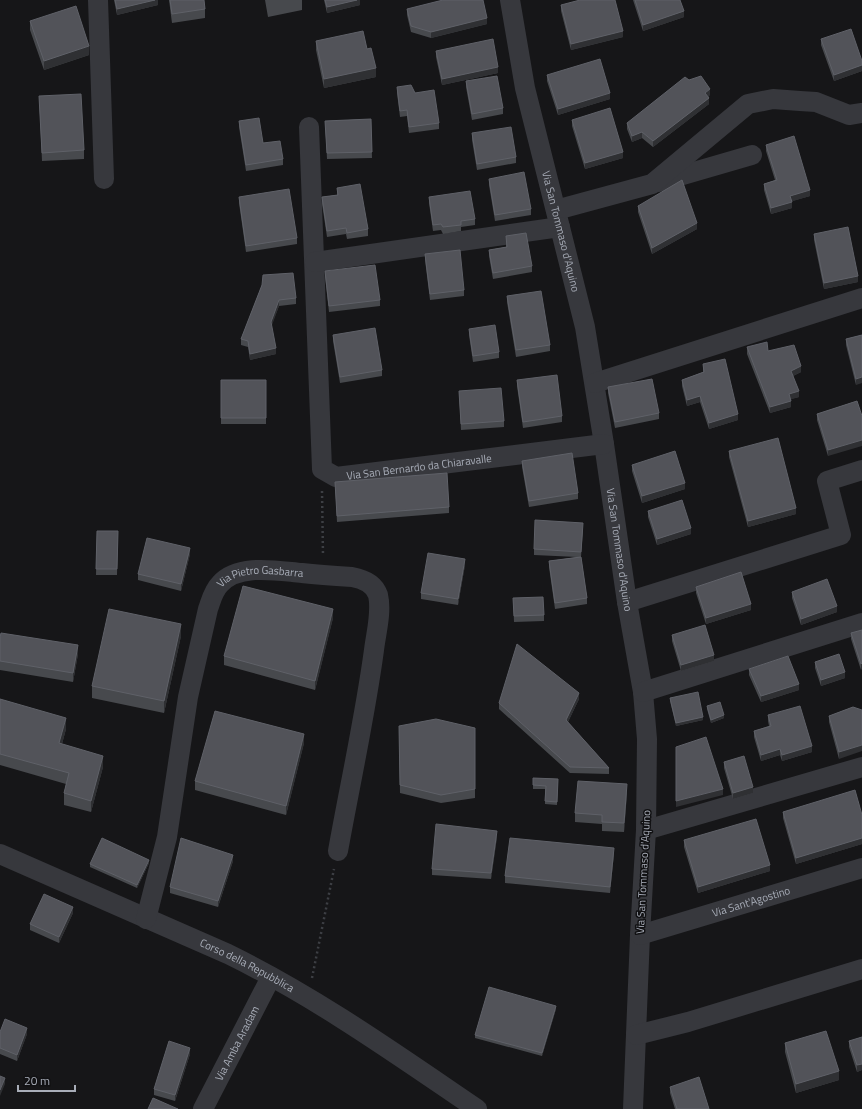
<svg xmlns="http://www.w3.org/2000/svg" width="862" height="1109" font-family="'Titillium Web',sans-serif">
  <style>
    .lines { fill: none; stroke-linecap: round; stroke-linejoin: round }
    .path { stroke: #3d3f44; stroke-width: 2.5; stroke-dasharray: 2 3; stroke-linecap: butt }
    .minor { stroke: #37383d; stroke-width: 20 }
    .wall { fill: #47494d }
    .shaded-wall { fill: #2f3033 }
    .building { fill: #525359; stroke: #5f6168 }
    .labels { text-anchor: middle; dominant-baseline: central; stroke-width: 3; stroke-linejoin: round; paint-order: stroke }
    .street-label { font-size: 11px; fill: #a8adb8; stroke: #111113 }
  </style>
  <rect width="100%" height="100%" fill="#161618"/>
  <g class="lines">
    <!-- path -->
    <path class="path" d="M322,491L323,556
      M312,978L334,869"/>
    <!-- minor -->
    <g class="minor">
      <path d="M98,0L104,179"/>
      <path id="s1" d="M510,0L525,88L585,327L604,444L627,602L643,692L647,739L646,830L640,935L633,1109"/>
      <path id="s2" d="M309,127L322,469L336,477L604,444"/>
      <path d="M659,182L752,155"/>
      <path d="M556,210L652,184L748,104L773,99L800,101L816,102L849,115L862,113"/>
      <path d="M315,262L560,227"/>
      <path d="M595,383L862,298"/>
      <path d="M627,602L841,535L827,481L862,470"/>
      <path d="M643,692L862,623"/>
      <path d="M646,830L862,767"/>
      <path id="s3" d="M0,854L228,954C316,997 396,1054 477,1109"/>
      <path id="s4" d="M146,919L167,837L188,697L208,609C211,601 213,591 220,584C238,563 278,571 302,573C319,575 335,576 352,577C363,579 374,583 378,595C382,612 376,633 374,650C365,717 350,784 338,851"/>
      <path id="s5" d="M640,935L862,868"/>
      <path d="M636,1035L688,1022L862,969"/>
      <path id="s6" d="M203,1109L271,977"/>
    </g>
  </g>
  <!-- wall -->
  <path class="wall" d="M114,0H158V5L117,15Z
    M169,0H204L205,9V18L172,23Z
    M265,0H302V10L268,17Z
    M324,0H360V5L327,13Z
    M633,0H680L684,17L643,31Z
    M561,5L623,37L571,50L561,11Z
    M407,9L487,24L431,38L411,32L407,15Z
    M30,21L89,55L44,70L30,30Z
    M821,39L862,61V71L834,81L821,45Z
    M316,41L367,49L376,77L324,88L316,50Z
    M436,51L498,73L442,85L436,57Z
    M547,75L610,99L558,115L547,81Z
    M466,81L503,108V114L472,120L466,87Z
    M397,87L439,123V129L409,133L407,116L400,117L397,93Z
    M710,95L708,97L709,104L653,147L642,138L632,142L627,129V123Z
    M39,96L84,150V159L42,161Z
    M371,119L372,158L327,159L325,121Z
    M572,120L623,158L585,169L572,126Z
    M239,121L263,143L283,159V165L246,171L239,127Z
    M472,133L516,157V163L477,170L472,140Z
    M766,145L810,196L792,201V208L771,214L764,190V184L775,180L766,151Z
    M489,179L531,209V215L495,221L489,185Z
    M337,188L368,229V236L347,239L346,234L327,237L322,204V197L337,195Z
    M239,197L297,238V244L246,252L239,203Z
    M429,197L475,219V225L461,227V231L443,234L441,230L433,231L429,203Z
    M638,206L697,229L652,254L638,212Z
    M814,234L858,282L824,289L814,240Z
    M506,236L532,266V272L493,279L489,256V250L506,247Z
    M425,254L464,290V296L430,300L425,260Z
    M325,271L380,300V306L329,312L325,277Z
    M262,285L296,298V304L279,306L271,326L276,354L250,360L248,347L241,345V339Z
    M507,296L550,345V351L516,357L507,302Z
    M469,329L499,352V358L473,362L469,335Z
    M333,335L382,370V376L340,383L333,341Z
    M862,335L856,385L846,345V339Z
    M747,347L768,351L801,372L793,376L799,397L790,399L791,407L770,413L747,354Z
    M703,364L738,420L709,429L700,402L687,406L682,386V380L703,372Z
    M221,380H266V424H221Z
    M517,380L562,416V422L523,428L517,386Z
    M608,387L659,413V419L615,428L608,393Z
    M459,391L504,421V427L461,430Z
    M857,401L828,456L817,420V414Z
    M729,451L796,514L748,527L729,457Z
    M522,461L578,493V499L529,507L522,467Z
    M632,465L685,489L642,503L632,471Z
    M335,482L449,507V513L337,522Z
    M648,511L691,534L657,545L648,517Z
    M583,529L581,557L587,598V604L555,609L549,567V561L577,557L534,555V549Z
    M97,531H118L117,575H96Z
    M190,554L181,591L138,580V574Z
    M465,565L458,605L421,599V593Z
    M696,587L751,610L706,624L696,593Z
    M792,592L837,612L801,625L792,598Z
    M513,598L544,615V621L514,622Z
    M333,618L315,690L224,665V656Z
    M862,630L861,670L851,639V633Z
    M672,635L714,661L681,671L672,641Z
    M181,636L164,713L92,698V686Z
    M0,637L78,654L73,682L0,670Z
    M815,662L845,678L821,686L815,668Z
    M749,669L799,690L761,702L749,675Z
    M670,698L703,720L676,726L670,701Z
    M0,699L66,729L62,744L103,767L91,812L64,805V793L66,784L0,765Z
    M579,699L568,722L609,768V774L570,773L499,709V703Z
    M707,706L724,718L711,723L707,709Z
    M853,707L839,759L829,722V716Z
    M768,715L812,752L782,761L780,755L761,761L754,737V731L769,726L768,721Z
    M399,726L475,728V798L441,803L400,793Z
    M304,743L286,815L195,790V781Z
    M724,762L753,793L733,799L724,768Z
    M533,778L558,779L557,805L545,804V789H533Z
    M627,793L624,832L602,831V824L575,822V813Z
    M783,812L862,815V844L796,864L783,818Z
    M497,837L491,879L432,875V869Z
    M684,840L770,871L698,893L684,847Z
    M614,854L610,893L505,883V876Z
    M233,861L218,907L170,893V887Z
    M149,863L137,888L90,867V864Z
    M73,913L59,943L30,930V924Z
    M556,1009L542,1056L475,1038V1035Z
    M0,1032L27,1034L17,1061L0,1054Z
    M862,1037V1070L857,1072L849,1047V1041Z
    M785,1043L839,1080L796,1093L785,1052Z
    M190,1054L175,1101L154,1095V1089Z
    M670,1087L709,1109H675L670,1093Z"/>
  <!-- shaded-wall -->
  <path class="shaded-wall" d="M155,0H158V5L117,15V9Z
    M357,0H360V5L327,13V7Z
    M684,11V17L643,31V25Z
    M487,18V24L431,38V32Z
    M623,31V37L571,50V44Z
    M89,46V55L44,70V61Z
    M862,65V71L834,81V75Z
    M498,67V73L442,85V79Z
    M376,68V77L324,88V79Z
    M710,89V95L705,99V93Z
    M610,93V99L558,115V109Z
    M709,98V104L653,147V141Z
    M642,132V138L632,142V136Z
    M623,152V158L585,169V163Z
    M810,190V196L790,202V196Z
    M792,202V208L771,214V208Z
    M697,223V229L652,254V248Z
    M858,276V282L824,289V283Z
    M279,300V306L271,328V322Z
    M276,348V354L250,360V354Z
    M801,366V372L791,377V371Z
    M862,377V383L856,385V379Z
    M799,391V397L789,400V394Z
    M700,396V402L687,406V400Z
    M791,401V407L770,413V407Z
    M738,414V420L709,429V423Z
    M862,440V446L828,456V450Z
    M685,483V489L642,503V496Z
    M796,508V514L748,527V521Z
    M691,528V534L657,545V539Z
    M190,548V554L181,591V584Z
    M465,559V565L458,605V599Z
    M751,604V610L706,624V618Z
    M837,606V612L801,625V619Z
    M333,609V618L315,690V681Z
    M181,624V636L164,713V701Z
    M78,645V654L73,682V673Z
    M714,655V661L681,671V665Z
    M862,663V669L861,670V664Z
    M845,672V678L821,686V680Z
    M799,684V690L761,702V696Z
    M579,693V699L566,726V720Z
    M724,715V718L711,723V720Z
    M703,717V720L676,726V723Z
    M66,718V729L59,755V743Z
    M304,734V743L286,815V806Z
    M862,745V751L839,759V752Z
    M812,746V752L782,761V755Z
    M780,749V755L761,761V755Z
    M103,756V767L91,812V801Z
    M627,784V793L624,832V823Z
    M753,787V793L733,799V793Z
    M723,789V795L676,807V801Z
    M497,831V837L491,879V873Z
    M862,838V844L796,864V858Z
    M614,848V854L610,893V887Z
    M233,855V861L218,907V901Z
    M149,860V863L137,888V885Z
    M770,865V871L698,893V887Z
    M73,907V913L59,943V937Z
    M556,1006V1009L542,1056V1053Z
    M27,1028V1034L17,1061V1055Z
    M190,1048V1054L175,1101V1095Z
    M862,1064V1070L857,1072V1065Z
    M839,1071V1080L796,1093V1084Z
    M5,1078V1084L0,1096V1090Z"/>
  <!-- building -->
  <path class="building" d="M115,0H155L117,9Z
    M170,0H204L205,9L172,14Z
    M325,0H357L327,7Z
    M443,0H483L487,18L431,32L411,26L407,9Z
    M580,0H615L623,31L571,44L561,5Z
    M635,0H680L684,11L643,25Z
    M76,6L89,46L44,61L30,21Z
    M851,29L862,61V65L834,75L821,39Z
    M363,31L367,49L371,48L376,68L324,79L316,41Z
    M493,39L498,67L442,79L436,51Z
    M600,59L610,93L558,109L547,75Z
    M497,76L503,108L472,114L466,81Z
    M701,76L710,89L705,93L709,98L653,141L642,132L632,136L627,123L685,77L689,80Z
    M411,85L415,93L434,90L439,123L409,127L407,110L400,111L397,87Z
    M81,94L84,150L42,153L39,96Z
    M610,108L623,152L585,163L572,120Z
    M259,118L263,143L280,141L283,159L246,165L239,121Z
    M371,119L372,152L327,153L325,121Z
    M511,127L516,157L477,164L472,133Z
    M794,136L810,190L790,196L792,202L771,208L764,184L777,180L766,145Z
    M524,172L531,209L495,215L489,179Z
    M682,180L697,223L652,248L638,206Z
    M360,184L368,229L347,233L346,228L327,231L322,197L338,195L337,188Z
    M289,189L297,238L246,246L239,197Z
    M470,191L475,219L461,221V225L443,227L441,224L433,225L429,197Z
    M848,227L858,276L824,283L814,234Z
    M526,233L532,266L493,273L489,250L507,247L506,236Z
    M460,250L464,290L430,294L425,254Z
    M375,265L380,300L329,306L325,271Z
    M293,273L296,298L279,300L271,322L276,348L250,354L248,341L241,339L262,285L263,275Z
    M541,291L550,345L516,350L507,296Z
    M495,325L499,352L473,356L469,329Z
    M375,328L382,370L340,377L333,335Z
    M862,335V377L856,379L846,339Z
    M767,342L768,351L794,345L801,366L791,371L799,391L789,394L791,401L770,407L747,347Z
    M725,359L738,414L709,423L700,396L687,400L682,380L704,372L703,364Z
    M557,375L562,416L523,422L517,380Z
    M652,379L659,413L615,422L608,387Z
    M221,380H266V418H221Z
    M501,388L504,421L461,424L459,391Z
    M857,401L862,416V440L828,450L817,414Z
    M778,438L796,508L748,521L729,451Z
    M675,451L685,483L642,496L632,465Z
    M572,453L578,493L529,501L522,461Z
    M447,473L449,507L337,516L335,482Z
    M682,500L691,528L657,539L648,511Z
    M535,520L583,523L581,552L534,549Z
    M97,531H118L117,569H96Z
    M147,538L190,548L181,584L138,574Z
    M428,553L465,559L458,599L421,593Z
    M581,557L587,598L555,603L549,561Z
    M741,572L751,604L706,618L696,587Z
    M827,579L837,606L801,619L792,592Z
    M243,586L333,609L315,681L224,656Z
    M543,597L544,615L514,616L513,598Z
    M109,609L181,624L164,701L92,686Z
    M705,625L714,655L681,665L672,635Z
    M862,630V663L861,664L851,633Z
    M1,633L78,645L73,673L0,661V637Z
    M517,644L579,693L566,720L609,768L570,767L499,703Z
    M839,654L845,672L821,680L815,662Z
    M788,656L799,684L761,696L749,669Z
    M698,692L703,717L676,723L670,698Z
    M0,699L66,718L59,743L103,756L91,801L64,793L69,773L0,754Z
    M720,702L724,715L711,720L707,706Z
    M800,706L812,746L782,755L780,749L761,755L754,731L771,726L768,715Z
    M853,707L862,710V745L839,752L829,716Z
    M215,711L304,734L286,806L195,781Z
    M436,719L475,728V789L441,795L400,785L399,726Z
    M706,737L723,789L676,801V747Z
    M744,756L753,787L733,793L724,762Z
    M533,778L558,779L557,802L545,801L546,786L533,785Z
    M578,781L627,784L624,823L602,822V815L575,813Z
    M855,790L862,815V838L796,858L783,812Z
    M756,819L770,865L698,887L684,840Z
    M436,824L497,831L491,873L432,869Z
    M102,838L149,860L137,885L90,864Z
    M181,838L233,855L218,901L170,887Z
    M510,838L614,848L610,887L505,876Z
    M44,894L73,907L59,937L30,924Z
    M489,987L556,1006L542,1053L475,1035Z
    M5,1019L27,1028L17,1055L0,1048V1032Z
    M826,1031L839,1071L796,1084L785,1043Z
    M862,1037V1064L857,1065L849,1041Z
    M169,1041L190,1048L175,1095L154,1089Z
    M0,1076L5,1078L0,1090Z
    M699,1077L709,1109H677L670,1087Z
    M153,1098L178,1109H148Z"/>
  <g class="labels">
    <!-- street labels -->
    <g class="street-label">
      <text stroke="none"><textPath href="#s1" startOffset="237">Via San Tommaso d'Aquino</textPath></text>
      <text stroke="none"><textPath href="#s2" startOffset="442">Via San Bernardo da Chiaravalle</textPath></text>
      <text stroke="none"><textPath href="#s1" startOffset="561">Via San Tommaso d'Aquino</textPath></text>
      <text stroke="none"><textPath href="#s4" startOffset="387">Via Pietro Gasbarra</textPath></text>
      <text transform="translate(643 872) rotate(-87)">Via San Tommaso d'Aquino</text>
      <text stroke="none"><textPath href="#s5" startOffset="116">Via Sant'Agostino</textPath></text>
      <text stroke="none"><textPath href="#s3" startOffset="271">Corso della Repubblica</textPath></text>
      <text stroke="none"><textPath href="#s6" startOffset="74">Via Amba Aradam</textPath></text>
    </g>
  </g>
  <!-- scale -->
  <path d="M18 1085v6h57v-6" fill="none" stroke="#a8adb8" stroke-width="2"/>
  <text x="24" y="1085" font-size="12" fill="#a8adb8" stroke="#111113" stroke-width="3" paint-order="stroke">20 m</text>
</svg>
